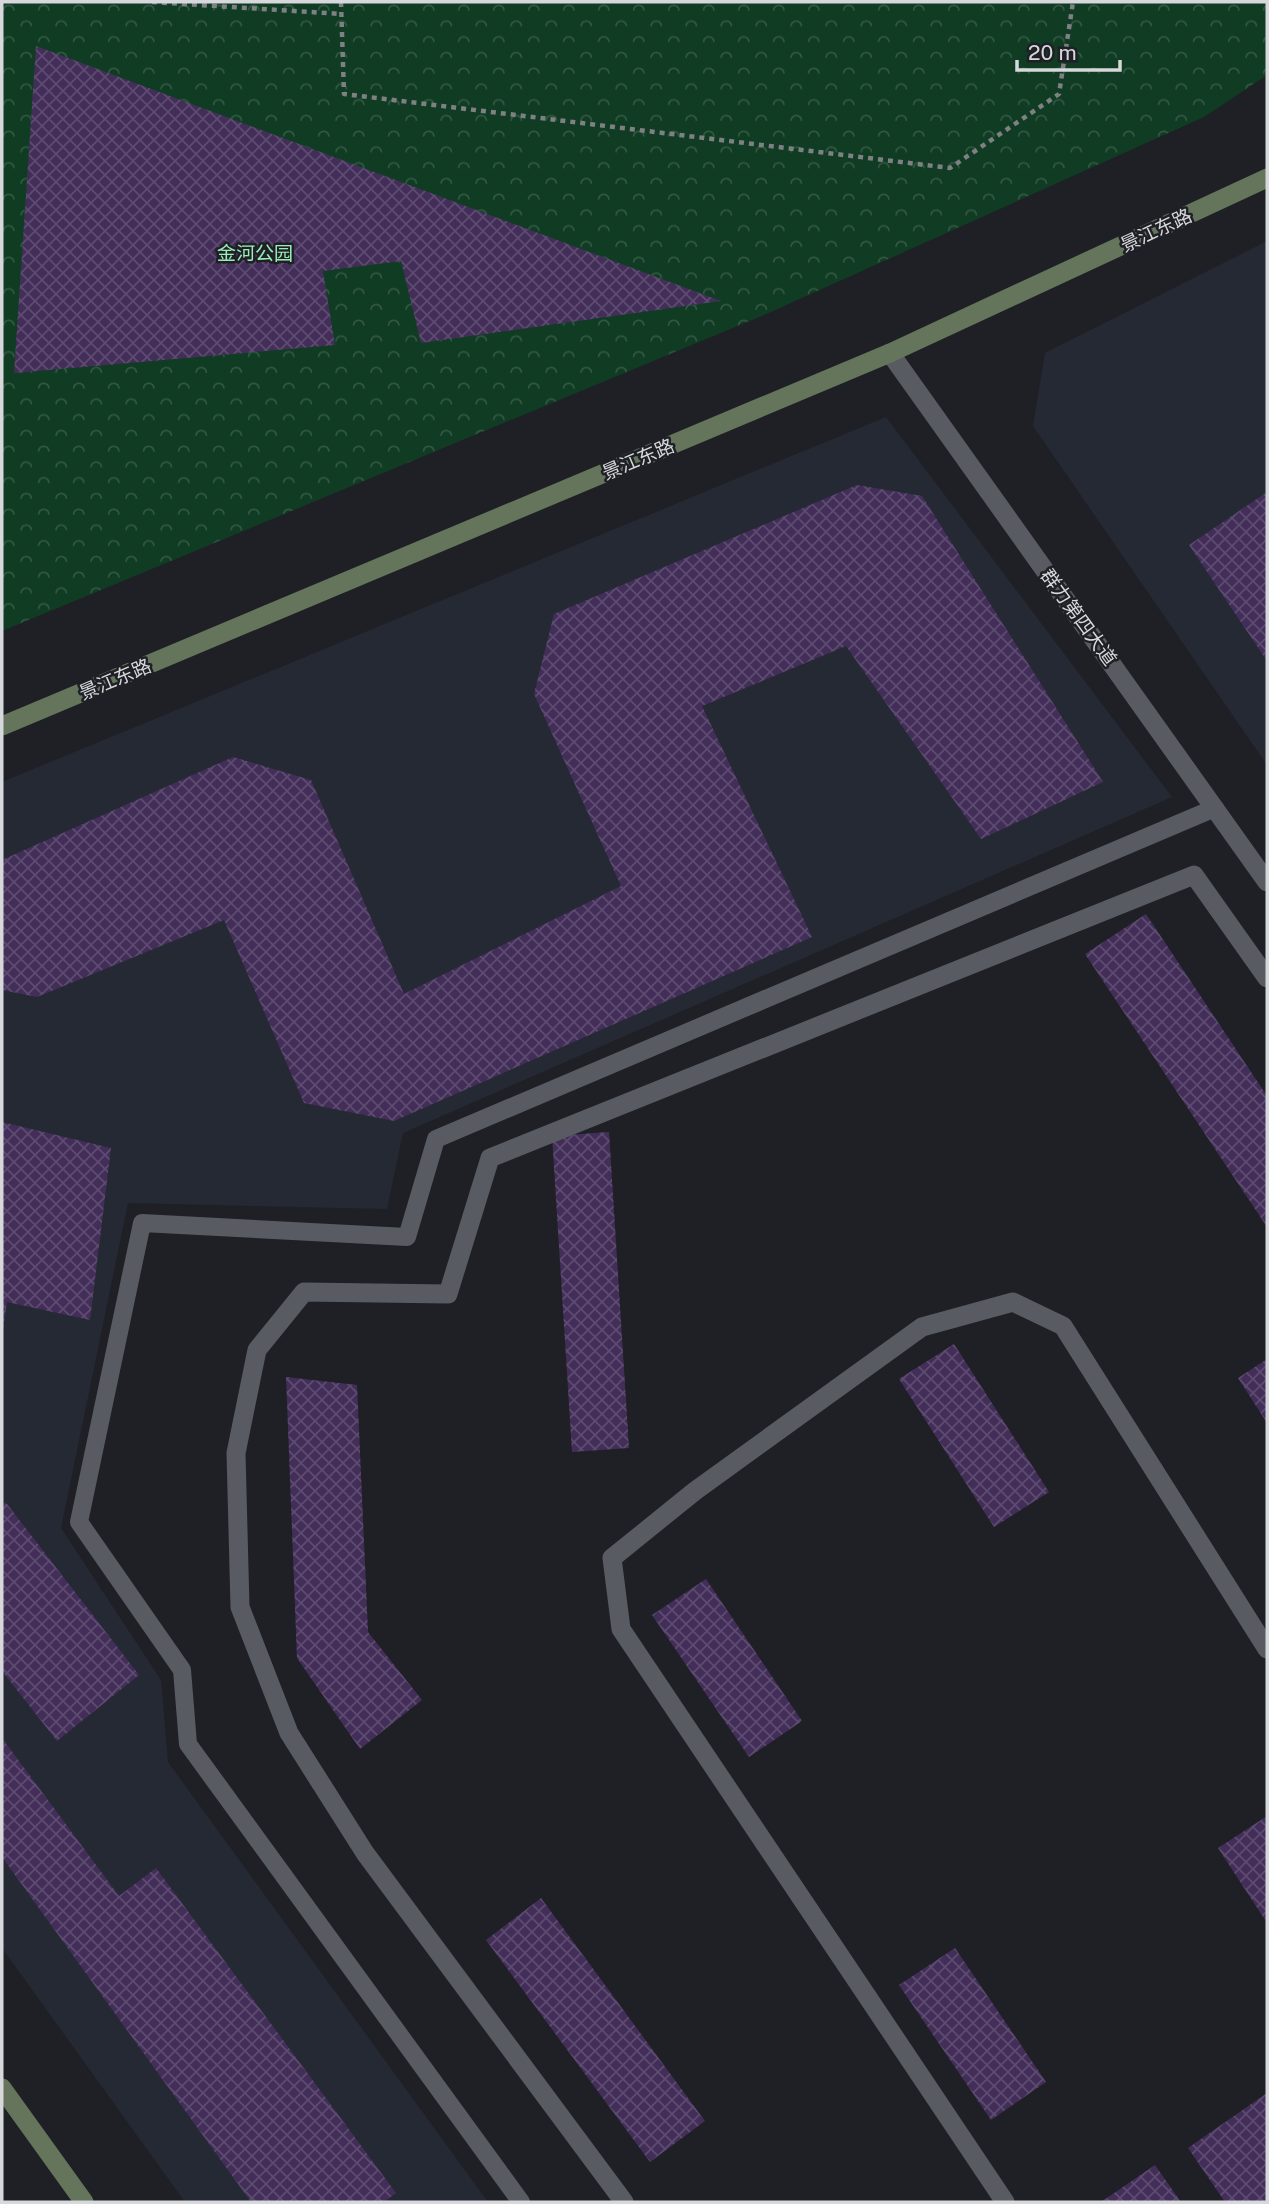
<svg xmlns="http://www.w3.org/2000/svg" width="1269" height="2204" font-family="'Public Sans','Noto Sans SC',sans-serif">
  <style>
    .built { fill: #252934 }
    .park { fill: url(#park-crowns) }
    .building { fill: url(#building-cross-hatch) }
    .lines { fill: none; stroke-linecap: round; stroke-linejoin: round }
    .path { stroke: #7e8084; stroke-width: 4.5; stroke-dasharray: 5 5; stroke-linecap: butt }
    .service { stroke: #585b62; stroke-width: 18 }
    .minor { stroke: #585b62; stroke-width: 19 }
    .secondary { stroke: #64755b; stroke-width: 19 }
    .labels { text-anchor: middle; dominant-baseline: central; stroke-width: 5; stroke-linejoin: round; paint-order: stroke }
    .street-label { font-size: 19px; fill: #d6d8dc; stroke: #1e2025 }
    .park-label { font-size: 19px; fill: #9becb8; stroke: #1e2025 }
  </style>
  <defs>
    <pattern id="park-crowns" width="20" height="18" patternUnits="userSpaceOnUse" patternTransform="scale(1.75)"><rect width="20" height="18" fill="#103c23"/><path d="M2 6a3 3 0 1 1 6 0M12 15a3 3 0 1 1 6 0" fill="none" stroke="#325742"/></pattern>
    <pattern id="building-cross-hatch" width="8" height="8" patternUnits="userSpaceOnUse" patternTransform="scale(1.75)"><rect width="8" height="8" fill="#432d59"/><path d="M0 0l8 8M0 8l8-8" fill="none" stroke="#5d4b70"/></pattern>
  </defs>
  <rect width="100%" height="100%" fill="#1e2025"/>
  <!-- built -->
  <path class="built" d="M1267,241V765L1033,426L1045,353Z
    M886,417L1172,797L403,1133L387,1209L128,1203L61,1528L161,1680L168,1762L488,2202H185L2,1948V782Z"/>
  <!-- park -->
  <path class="park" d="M2,2H1267V75L1204,117L764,315L2,631Z"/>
  <!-- building -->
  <path class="building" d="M36,46L721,301L421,343L401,261L323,271L335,345L14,373Z
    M857,485L922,496L1103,782L981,839L846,646L702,706L812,937L394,1121L304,1103L224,920L37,997L2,990V860L233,757L311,780L404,994L621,886L534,694L554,614Z
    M1267,492V661L1189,545Z
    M1146,914L1267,1096V1227L1085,954Z
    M2,1122L111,1148L90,1320L7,1302L3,1329H2Z
    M609,1132L629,1448L572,1452L552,1136Z
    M954,1344L1049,1492L994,1527L899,1379Z
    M1267,1359V1423L1238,1378Z
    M286,1377L357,1385L368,1632L422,1700L360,1749L297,1658Z
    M2,1503L7,1504L139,1675L57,1741L2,1671Z
    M706,1579L802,1721L749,1757L652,1615Z
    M2,1738L119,1896L156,1868L396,2193L384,2202H251L2,1857Z
    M1267,1816V1923L1218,1848Z
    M541,1898L705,2121L650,2162L486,1940Z
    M955,1948L1046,2082L991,2120L899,1985Z
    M1267,2093V2202H1225L1188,2148Z
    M1155,2165L1181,2202H1101Z"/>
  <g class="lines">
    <!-- path -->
    <path class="path" d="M152,2L342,14
      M341,2L344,94L950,168L1059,94L1073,2"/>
    <!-- service -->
    <path class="service" d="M521,2202L188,1744L182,1670L79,1522L142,1223L407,1237L436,1139L1215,808"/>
    <!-- minor -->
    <path class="minor" d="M890,353L1267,882
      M624,2202L365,1853L289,1733L240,1607L236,1453L257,1350L304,1292L448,1294L490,1158L1194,875L1267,978
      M1005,2202L621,1629L612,1558L695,1491L922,1327L1013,1302L1063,1326L1267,1649"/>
    <!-- secondary -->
    <path class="secondary" d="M2,726L890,353L1267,178
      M2,2088L84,2202"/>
  </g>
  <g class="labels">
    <!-- street labels -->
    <g class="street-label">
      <text transform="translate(1156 230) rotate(-25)">景江东路</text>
      <text transform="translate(638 459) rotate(-23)">景江东路</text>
      <text transform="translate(1079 617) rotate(54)">群力第四大道</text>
      <text transform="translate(115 679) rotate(-23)">景江东路</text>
    </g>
    <!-- park labels -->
    <g class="park-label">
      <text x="255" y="253">金河公园</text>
    </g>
  </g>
  <!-- border -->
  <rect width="1269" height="2204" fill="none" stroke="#d6d8dc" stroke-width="7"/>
  <!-- scale -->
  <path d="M1017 60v10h103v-10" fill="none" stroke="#d6d8dc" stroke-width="3.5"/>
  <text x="1028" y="60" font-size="21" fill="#d6d8dc" stroke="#1e2025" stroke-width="5" paint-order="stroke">20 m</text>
</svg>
